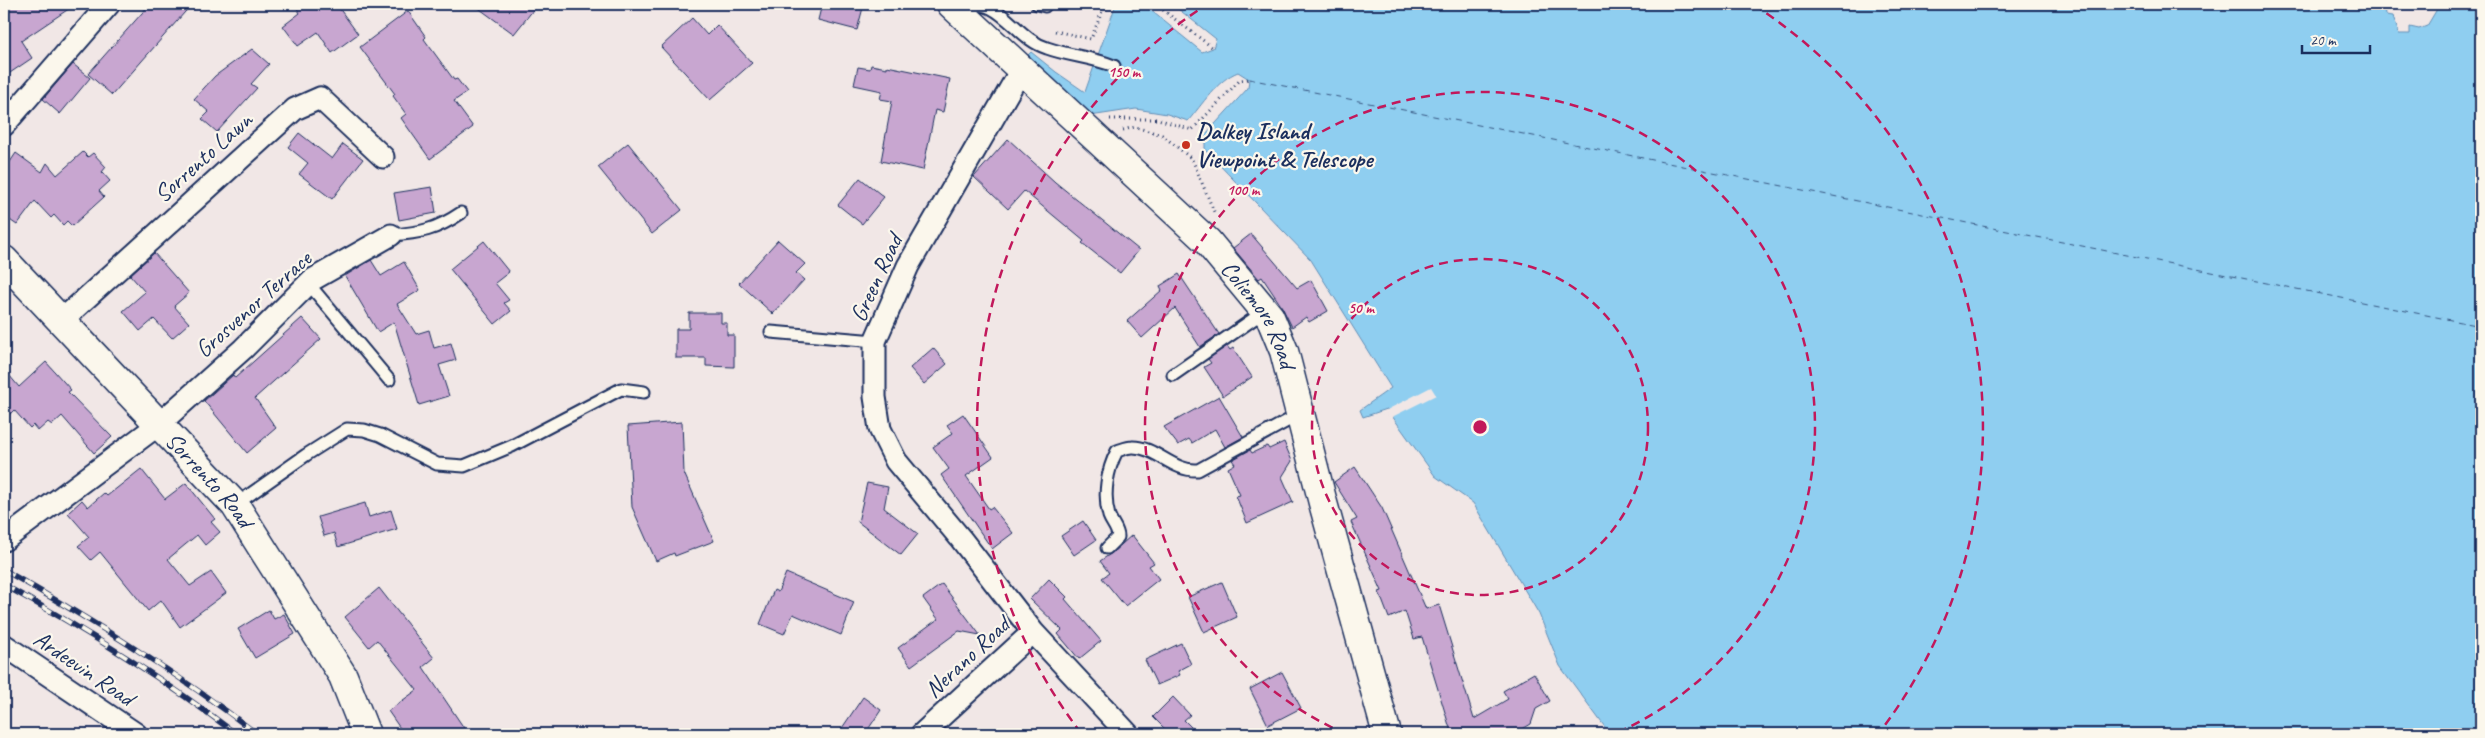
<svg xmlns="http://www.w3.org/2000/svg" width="2485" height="738" font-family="Caveat,sans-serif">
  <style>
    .water { fill: #8fcef0; stroke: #618eb6 }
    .pier { fill: #f1e7e6 }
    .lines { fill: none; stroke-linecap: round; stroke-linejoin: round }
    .ferry { stroke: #385782; stroke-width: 1; stroke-dasharray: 6 5; stroke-linecap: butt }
    .building { fill: #c8a6d0; stroke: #1b2f5e }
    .service-casing { stroke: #1b2f5e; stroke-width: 15 }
    .minor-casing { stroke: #1b2f5e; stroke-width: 25 }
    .tertiary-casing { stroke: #1b2f5e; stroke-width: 31 }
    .secondary-casing { stroke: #1b2f5e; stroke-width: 31 }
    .path { stroke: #1b2f5e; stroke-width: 3; stroke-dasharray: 1 4; stroke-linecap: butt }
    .service { stroke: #fbf7ec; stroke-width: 11 }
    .minor { stroke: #fbf7ec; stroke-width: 21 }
    .tertiary { stroke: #fbf7ec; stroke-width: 28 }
    .secondary { stroke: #fbf7ec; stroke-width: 28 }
    .rail-casing { stroke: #1b2f5e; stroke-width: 5.5 }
    .rail { stroke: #fbf7ec; stroke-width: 4; stroke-dasharray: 11; stroke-linecap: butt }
    .ring { fill: none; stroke: #c2185b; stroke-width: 2.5; stroke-dasharray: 9 6 }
    .poi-dot { fill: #c8321e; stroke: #fbf7ec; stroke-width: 2 }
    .labels { text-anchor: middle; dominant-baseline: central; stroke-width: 4.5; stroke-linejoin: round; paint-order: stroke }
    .poi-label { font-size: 24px; font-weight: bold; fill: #1b2f5e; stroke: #fbf7ec; text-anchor: start }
    .street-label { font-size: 24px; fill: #1b2f5e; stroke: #fbf7ec }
    .centre { fill: #c2185b; stroke: #fbf7ec; stroke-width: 2.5 }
    .ring-label { font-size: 15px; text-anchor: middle; font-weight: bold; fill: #c2185b; stroke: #fbf7ec; stroke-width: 4.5; stroke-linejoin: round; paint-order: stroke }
  </style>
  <rect width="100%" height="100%" fill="#f1e7e6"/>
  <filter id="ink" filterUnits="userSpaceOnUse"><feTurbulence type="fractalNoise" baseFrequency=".02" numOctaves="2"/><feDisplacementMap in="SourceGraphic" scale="10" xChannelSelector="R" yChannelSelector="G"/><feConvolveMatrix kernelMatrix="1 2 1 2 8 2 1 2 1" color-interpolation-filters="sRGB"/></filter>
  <g filter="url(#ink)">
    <!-- water -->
    <path class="water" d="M1116,4H1143L1202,52L1213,48L1216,39L1172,4H2385L2386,15L2393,16L2399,34H2410V27L2419,29L2427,26L2440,4H2481V734H1610L1560,666L1539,614L1473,503L1435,476L1387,409L1363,417L1360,410L1391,388L1311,260L1205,150V135L1248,88L1249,79L1238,72C1217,80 1202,105 1188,121L1167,114L1136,109L1090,116L1027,56L1031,52L1056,72L1085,92Z"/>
    <!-- pier -->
    <path class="pier" d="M1431,387L1436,395L1390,418L1386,412L1379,414Z"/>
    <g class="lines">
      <!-- ferry -->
      <path class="ferry" d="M1249,79L2481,326"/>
    </g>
    <!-- building -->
    <path class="building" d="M10,4H76L21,41L32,58L4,77V8Z
      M150,4H192L112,95L88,74Z
      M294,4H336L358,34L332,53L318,32L298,46L283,26L300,13Z
      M473,4H538L514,34Z
      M822,4H864L857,30L818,20Z
      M408,11L426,37L424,39L454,80L457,79L467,92L454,101L473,127L430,159L401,118L406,114L393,96L395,94L360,47Z
      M692,18L707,35L717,25L752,63L710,100L661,47Z
      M252,49L269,64L251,84L257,88L217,132L202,119L209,112L194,99L215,76Z
      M73,64L90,78L60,114L43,99Z
      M871,65L887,68V66L950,79L943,112L935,110L923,170L881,161L892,101L880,99L882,91L854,85L858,67L870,69Z
      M299,133L332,159L343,144L363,159L332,199L299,174L308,163L288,147Z
      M1008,139L1055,182L1139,250L1120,273L1082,243L1084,241L1024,191L1008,209L974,177Z
      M628,143L682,210L652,234L598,167Z
      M83,152L88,157L93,153L106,167L102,172L110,181L99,191L104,197L72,226L67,221L63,225L54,215L51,218L35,201L17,225L4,216V171L16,153L42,172L47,163L57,175Z
      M860,178L884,197L862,224L838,205Z
      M432,187L436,213L399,220L394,193Z
      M1251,234L1297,288L1311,280L1328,311L1309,322L1306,317L1292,327L1282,307L1262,277L1259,279L1233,248Z
      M778,240L805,264L796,273L804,280L773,314L739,283Z
      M484,241L509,272L495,283L509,300L504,303L511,311L495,324L450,269Z
      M154,253L189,293L174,306L189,323L172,338L154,319L140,331L123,311L145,292L130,275Z
      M371,260L381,276L404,262L420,290L397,304L416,334L429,330L434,348L451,343L456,360L439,365L449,396L419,405L394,322L378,332L345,276Z
      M1179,274L1219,334L1200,347L1175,308L1142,338L1127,321L1162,290L1160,286Z
      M689,313H721V323H727V335H734V367L706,366V358H676V329H689Z
      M302,318L321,339L255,398L276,428L247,453L204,401L233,375L235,378Z
      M1227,346L1230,350L1233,348L1252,377L1223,396L1204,367L1211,363L1208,359Z
      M933,348L947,364L924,384L910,368Z
      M46,362L71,390L68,392L112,437L94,453L62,416L52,425L48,422L38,431L33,425L30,428L14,410L4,420V369L19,387Z
      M1219,396L1243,437L1225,447L1215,429L1192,443L1189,439L1178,445L1164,427Z
      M963,414L993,457L966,476L989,509L992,507L1013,533L992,549L941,475L949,469L933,447L953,433L947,425Z
      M682,422L684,473L714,541L675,556L674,553L656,561L632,507L628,426Z
      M1284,442L1292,461L1282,477L1293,502L1247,523L1236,496L1240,495L1228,468L1235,464L1232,460L1250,450L1252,453L1267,446L1269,449Z
      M1355,467L1382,508L1426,609L1439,605L1474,719L1508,699L1503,691L1534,673L1550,701L1536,709L1531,724L1514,734H1447L1451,732L1422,637L1414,639L1405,611L1389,618L1379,592L1382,591L1351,522L1357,519L1334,482Z
      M141,469L165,499L186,483L215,519L211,522L220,532L205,545L197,535L168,559L190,586L211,572L226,593L180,627L161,600L148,611L100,552L91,560L78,546L89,537L68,513L82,500L88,507L104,493L107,496Z
      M867,483L888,487L884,508L918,534L901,555L858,522Z
      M365,503L369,517L391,510L397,529L338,547L334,533L324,536L318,517Z
      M1083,521L1096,540L1074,555L1061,536Z
      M1132,535L1154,563L1149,566L1159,579L1125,606L1102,578L1109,573L1100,561L1112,553Z
      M786,573L854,602L841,635L793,614L784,634L760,624L774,590L778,592Z
      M1049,579L1067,597L1065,599L1101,641L1079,659L1058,634L1062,630L1030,599Z
      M1222,582L1237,617L1204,632L1188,597Z
      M942,584L980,635L959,631L911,666L898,648L938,619L923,598Z
      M379,588L434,658L423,667L468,734H404L388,711L417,690L377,640L369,647L345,617Z
      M269,610L274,619L284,614L295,634L255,658L238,629Z
      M1181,643L1191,664L1178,671L1180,675L1157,685L1145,660Z
      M1282,672L1301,708L1268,725L1250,689Z
      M863,697L881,710L865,734H838Z
      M1173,697L1190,715L1184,720L1198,734H1170L1153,717Z"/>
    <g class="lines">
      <defs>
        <path id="service" d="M1037,4L1045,6
          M957,5C967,4 981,3 991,8C1011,18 1024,41 1047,48C1069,56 1092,57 1114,66
          M391,235C420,233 436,230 461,213
          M308,283L389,380
          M771,332L875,341
          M1173,375L1265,311
          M235,505L306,455L347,429L364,430L380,435L437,464L464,466L512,446L621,389L644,392
          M1107,548L1118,537C1118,529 1112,524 1109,516C1103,495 1107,470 1117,451C1121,450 1127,447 1132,447C1155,446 1173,472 1198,470L1300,414"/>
        <path id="minor" d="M1021,70L908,266L875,341V397L880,429L896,461L961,539L1033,632
          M4,125L109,4
          M62,320L295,109L320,98L383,157
          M4,540L158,425L243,349L312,280L391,235
          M4,645L136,734
          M922,734L1033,632L1128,734"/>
        <g id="tertiary">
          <path id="s1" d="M951,4L1207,241L1270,317L1284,351L1323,503L1387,734"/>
        </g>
        <g id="secondary">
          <path id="s2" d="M4,260L235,505L343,676L366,734"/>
        </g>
      </defs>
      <!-- service casing -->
      <use href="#service" class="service-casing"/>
      <!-- minor casing -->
      <use href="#minor" class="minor-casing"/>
      <!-- tertiary casing -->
      <use href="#tertiary" class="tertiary-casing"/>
      <!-- secondary casing -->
      <use href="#secondary" class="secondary-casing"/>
      <!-- path -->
      <path class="path" d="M1155,4L1213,48
        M1055,31L1091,39L1105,4
        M1110,119H1158L1192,130L1240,80L1249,79
        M1123,130L1135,127L1162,135L1192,159L1215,214"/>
      <!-- service -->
      <use href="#service" class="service"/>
      <!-- minor -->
      <use href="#minor" class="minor"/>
      <!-- tertiary -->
      <use href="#tertiary" class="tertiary"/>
      <!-- secondary -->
      <use href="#secondary" class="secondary"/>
      <defs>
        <path id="rail" d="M4,570C91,620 177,672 257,734
          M4,585C84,629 163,678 236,734"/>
      </defs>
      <!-- rail casing -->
      <use href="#rail" class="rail-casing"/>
      <!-- rail -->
      <use href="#rail" class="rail"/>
    </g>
  </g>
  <!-- distance rings -->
  <g class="ring">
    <circle cx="1480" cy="427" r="168"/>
    <path d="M1346 734A335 335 0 1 1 1614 734"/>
    <path d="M1081 733A503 503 0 0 1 1206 5M1754 5A503 503 0 0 1 1879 733"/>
  </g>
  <!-- markers -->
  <circle class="poi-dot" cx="1186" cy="145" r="5"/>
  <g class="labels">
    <!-- poi labels -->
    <g class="poi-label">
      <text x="1196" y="131">Dalkey Island<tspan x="1196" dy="28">Viewpoint &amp; Telescope</tspan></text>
    </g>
    <!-- street labels -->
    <g class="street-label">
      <text transform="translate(203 157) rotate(-42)">Sorrento Lawn</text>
      <text transform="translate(876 278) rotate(-65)">Green Road</text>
      <text transform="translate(253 304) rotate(-42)">Grosvenor Terrace</text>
      <text stroke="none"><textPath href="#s1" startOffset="440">Coliemore Road</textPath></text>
      <text stroke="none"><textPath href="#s2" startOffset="301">Sorrento Road</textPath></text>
      <text transform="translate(967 657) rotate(-43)">Nerano Road</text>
      <text transform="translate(84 668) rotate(34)">Ardeevin Road</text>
    </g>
  </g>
  <circle cx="1480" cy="427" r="8" class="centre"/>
  <g class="ring-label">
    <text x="1124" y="77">150 m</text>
    <text x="1243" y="195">100 m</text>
    <text x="1361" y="313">50 m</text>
  </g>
  <!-- margin -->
  <rect width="2485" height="738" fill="none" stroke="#fbf7ec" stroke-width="20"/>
  <rect x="10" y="10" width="2465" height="718" fill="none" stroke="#1b2f5e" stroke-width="2" filter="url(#ink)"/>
  <!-- scale -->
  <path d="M2302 45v8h68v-8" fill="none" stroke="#1b2f5e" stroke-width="2.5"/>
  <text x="2310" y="45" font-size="15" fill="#1b2f5e" stroke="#fbf7ec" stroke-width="4" paint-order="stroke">20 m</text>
</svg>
